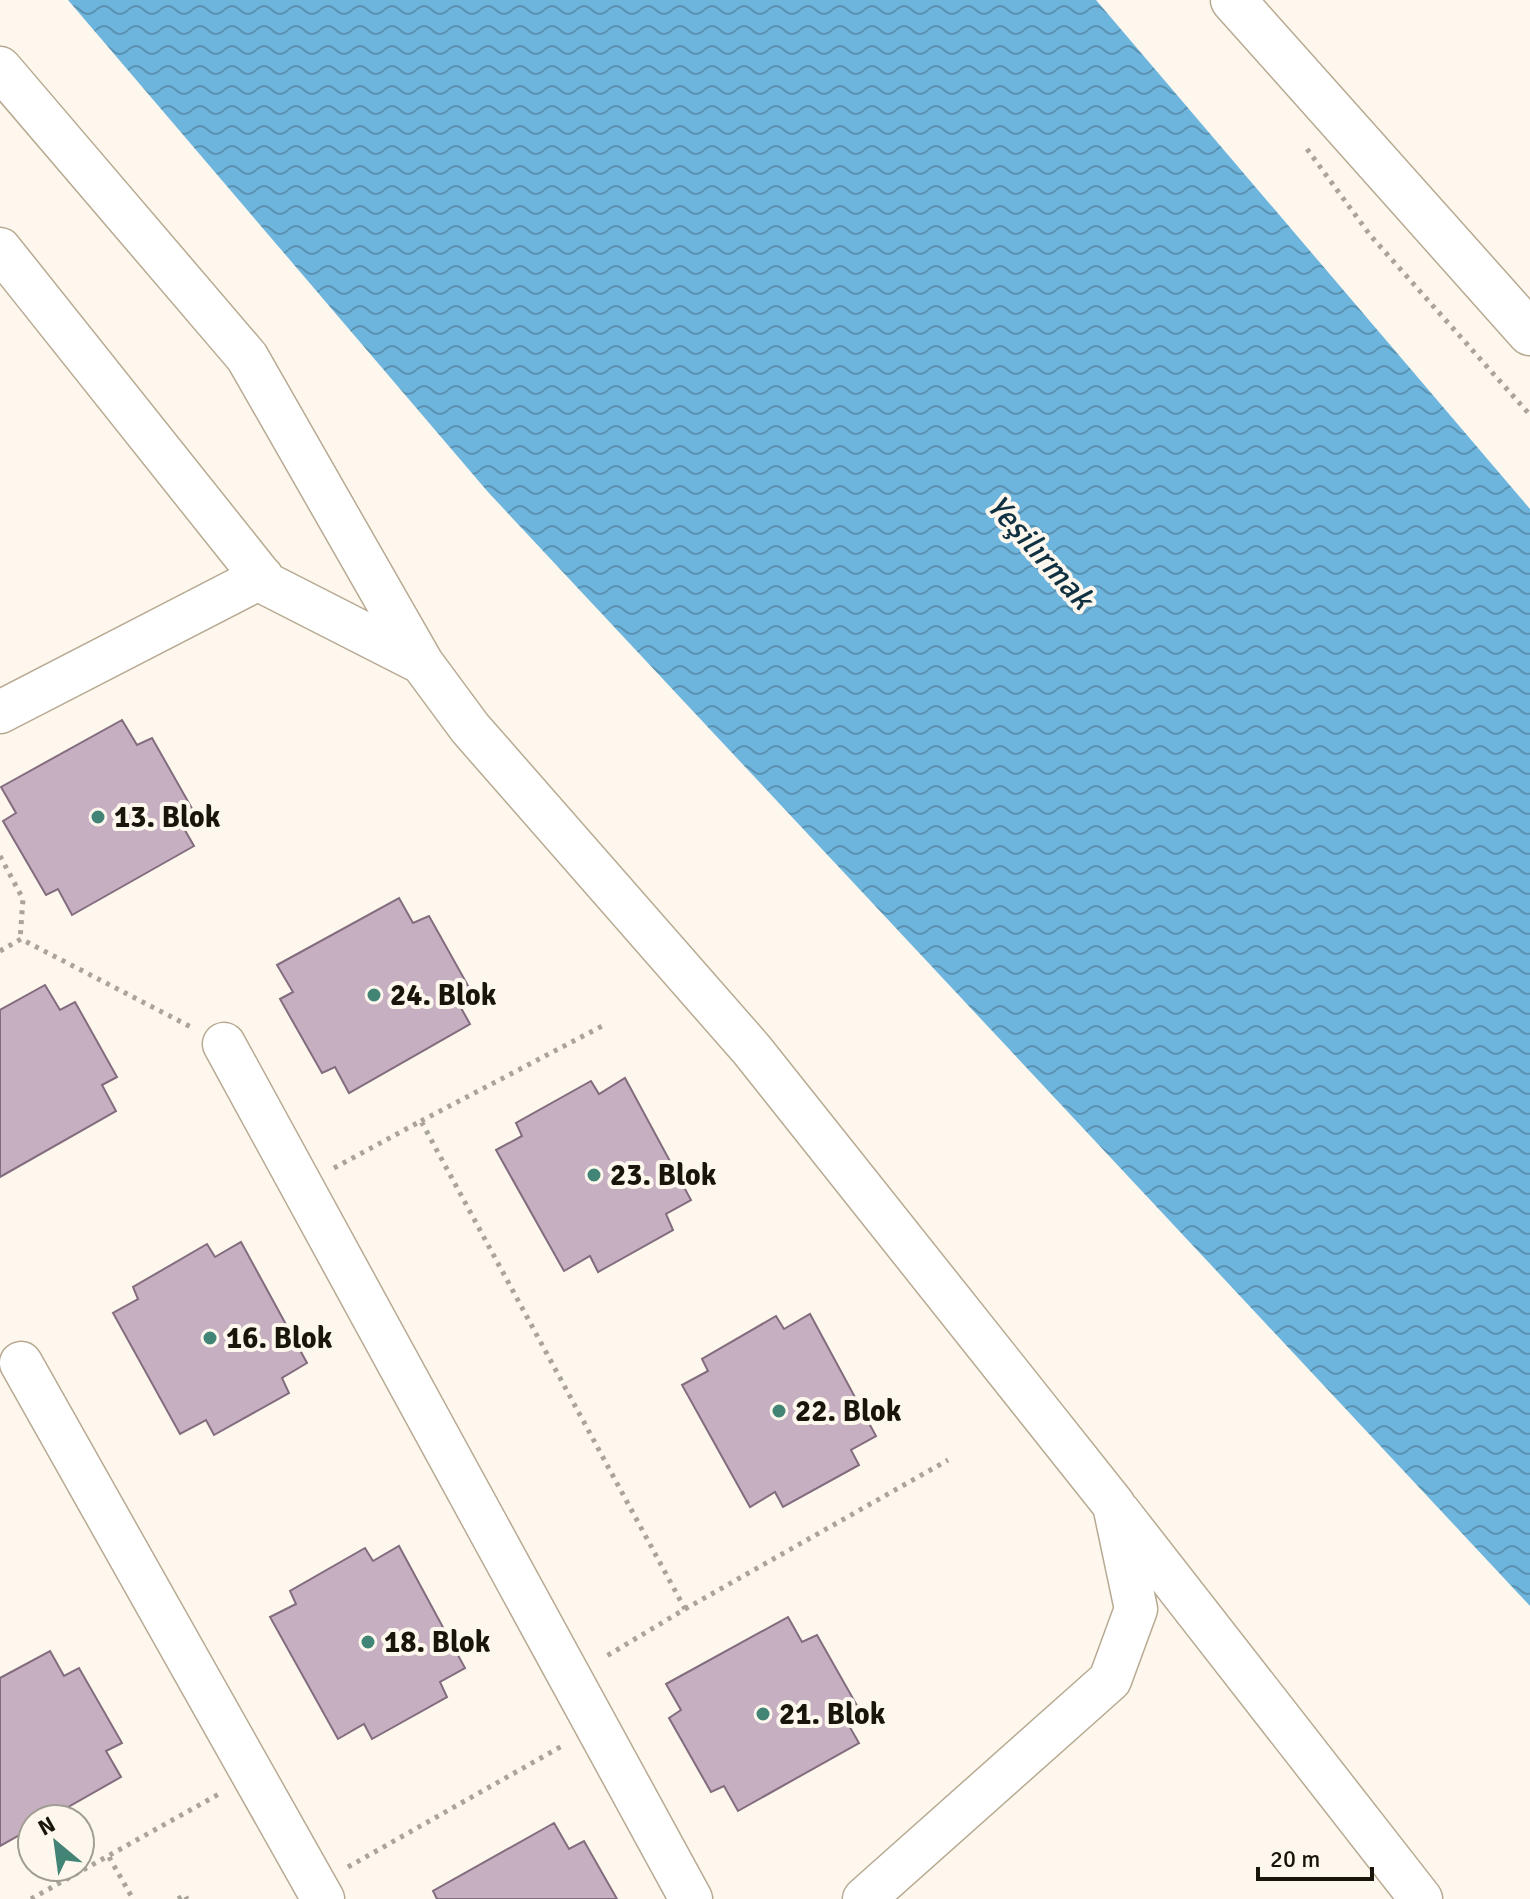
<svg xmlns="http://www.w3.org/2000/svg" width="1530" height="1899" font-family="Signika,sans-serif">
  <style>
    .water { fill: url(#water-waves) }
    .building { fill: #c7afc2; stroke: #826c7d; stroke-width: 2 }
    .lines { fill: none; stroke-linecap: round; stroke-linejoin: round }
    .minor-casing { stroke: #b8aa92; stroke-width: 45 }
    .tertiary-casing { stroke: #b8aa92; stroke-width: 47 }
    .path { stroke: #aaa49b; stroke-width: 5; stroke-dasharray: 4 6; stroke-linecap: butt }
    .minor { stroke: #fff; stroke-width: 42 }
    .tertiary { stroke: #fff; stroke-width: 44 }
    .poi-dot { fill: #428577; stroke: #fdf7ed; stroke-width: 3 }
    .labels { text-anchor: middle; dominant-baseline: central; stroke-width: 8; stroke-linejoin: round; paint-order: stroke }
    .poi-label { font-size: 30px; font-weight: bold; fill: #1a150c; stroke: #fdf7ed; text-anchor: start }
    .water-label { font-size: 32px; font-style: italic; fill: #103142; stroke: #fdf7ed }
  </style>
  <defs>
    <pattern id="water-waves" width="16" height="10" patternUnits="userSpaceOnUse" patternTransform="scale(2)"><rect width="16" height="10" fill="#6eb5de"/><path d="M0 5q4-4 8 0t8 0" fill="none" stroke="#5a92b2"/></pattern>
  </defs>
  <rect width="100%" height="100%" fill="#fdf7ed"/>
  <!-- water -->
  <path class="water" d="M68,0H1096L1530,509V1606L488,492Z"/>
  <!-- building -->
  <path class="building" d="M122,720L137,745L152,738L194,812L179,820L194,846L72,915L58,889L46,895L3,821L16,813L1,787Z
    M399,898L413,923L429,916L471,991L456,999L470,1024L349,1093L335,1067L322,1073L280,999L293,992L277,965Z
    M45,985L60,1010L75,1002L117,1077L102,1085L116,1111L0,1177V1010Z
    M625,1078L691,1200L666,1214L673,1230L598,1272L590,1256L564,1271L496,1150L522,1136L516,1123L591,1081L599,1094Z
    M241,1242L307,1363L282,1378L289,1393L214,1435L206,1420L180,1434L113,1313L138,1299L133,1287L207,1244L215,1257Z
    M810,1314L876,1436L851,1450L859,1465L783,1507L775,1492L750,1507L682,1385L708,1371L702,1359L776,1316L784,1329Z
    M399,1546L465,1668L440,1682L447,1697L372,1739L364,1724L338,1739L270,1617L296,1604L290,1591L365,1548L373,1561Z
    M788,1617L802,1642L817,1635L859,1709L844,1717L859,1743L738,1811L724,1786L711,1792L669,1718L681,1710L666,1684Z
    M50,1651L64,1676L79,1668L122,1743L106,1751L121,1777L47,1819H32V1828L0,1846V1678Z
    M554,1823L569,1849L584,1841L617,1899H437L433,1891Z"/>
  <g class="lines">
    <defs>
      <path id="minor" d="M0,68L247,357L422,663L470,728L752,1050L1114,1505L1136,1609L1110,1680L864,1899
        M0,249L267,584L422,663
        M0,712L262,577
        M224,1044L691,1899
        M21,1363L323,1899
        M1119,1512L1421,1899"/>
      <path id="tertiary" d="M1233,0L1530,333"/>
    </defs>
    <!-- minor casing -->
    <use href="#minor" class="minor-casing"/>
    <!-- tertiary casing -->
    <use href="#tertiary" class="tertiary-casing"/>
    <!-- path -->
    <path class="path" d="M1307,149L1370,235L1530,415
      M0,856L23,899L20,940
      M0,951L21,939L191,1027
      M421,1121L606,1024
      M334,1168L421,1121L685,1609L605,1657
      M685,1609L948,1460
      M109,1857L133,1899
      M348,1867L562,1746
      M31,1899L219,1794
      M178,1899L185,1895L187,1899"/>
    <!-- minor -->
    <use href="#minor" class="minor"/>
    <!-- tertiary -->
    <use href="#tertiary" class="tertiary"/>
  </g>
  <!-- markers -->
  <g class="poi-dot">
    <circle cx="98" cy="817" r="8"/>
    <circle cx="374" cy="995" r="8"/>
    <circle cx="594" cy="1175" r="8"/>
    <circle cx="210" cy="1338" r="8"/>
    <circle cx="779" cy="1411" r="8"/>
    <circle cx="368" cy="1642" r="8"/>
    <circle cx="763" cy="1714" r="8"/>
  </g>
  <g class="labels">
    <!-- poi labels -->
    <g class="poi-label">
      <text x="114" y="817">13. Blok</text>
      <text x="390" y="995">24. Blok</text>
      <text x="610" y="1175">23. Blok</text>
      <text x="226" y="1338">16. Blok</text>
      <text x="795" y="1411">22. Blok</text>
      <text x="384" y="1642">18. Blok</text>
      <text x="779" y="1714">21. Blok</text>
    </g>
    <!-- water labels -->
    <g class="water-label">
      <text transform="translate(1040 552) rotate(48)">Yeşilırmak</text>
    </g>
  </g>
  <!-- north arrow -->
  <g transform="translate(56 1843) rotate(331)"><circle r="38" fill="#fdf7ed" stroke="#a29d93" stroke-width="2"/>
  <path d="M0-6L14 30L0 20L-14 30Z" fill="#428577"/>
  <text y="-12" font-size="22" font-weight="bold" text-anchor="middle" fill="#1a150c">N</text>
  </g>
  <!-- scale -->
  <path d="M1258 1867v12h114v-12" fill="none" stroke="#1a150c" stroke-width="4"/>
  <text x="1270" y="1867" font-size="24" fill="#1a150c" stroke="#fdf7ed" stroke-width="6" paint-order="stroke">20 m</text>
</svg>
